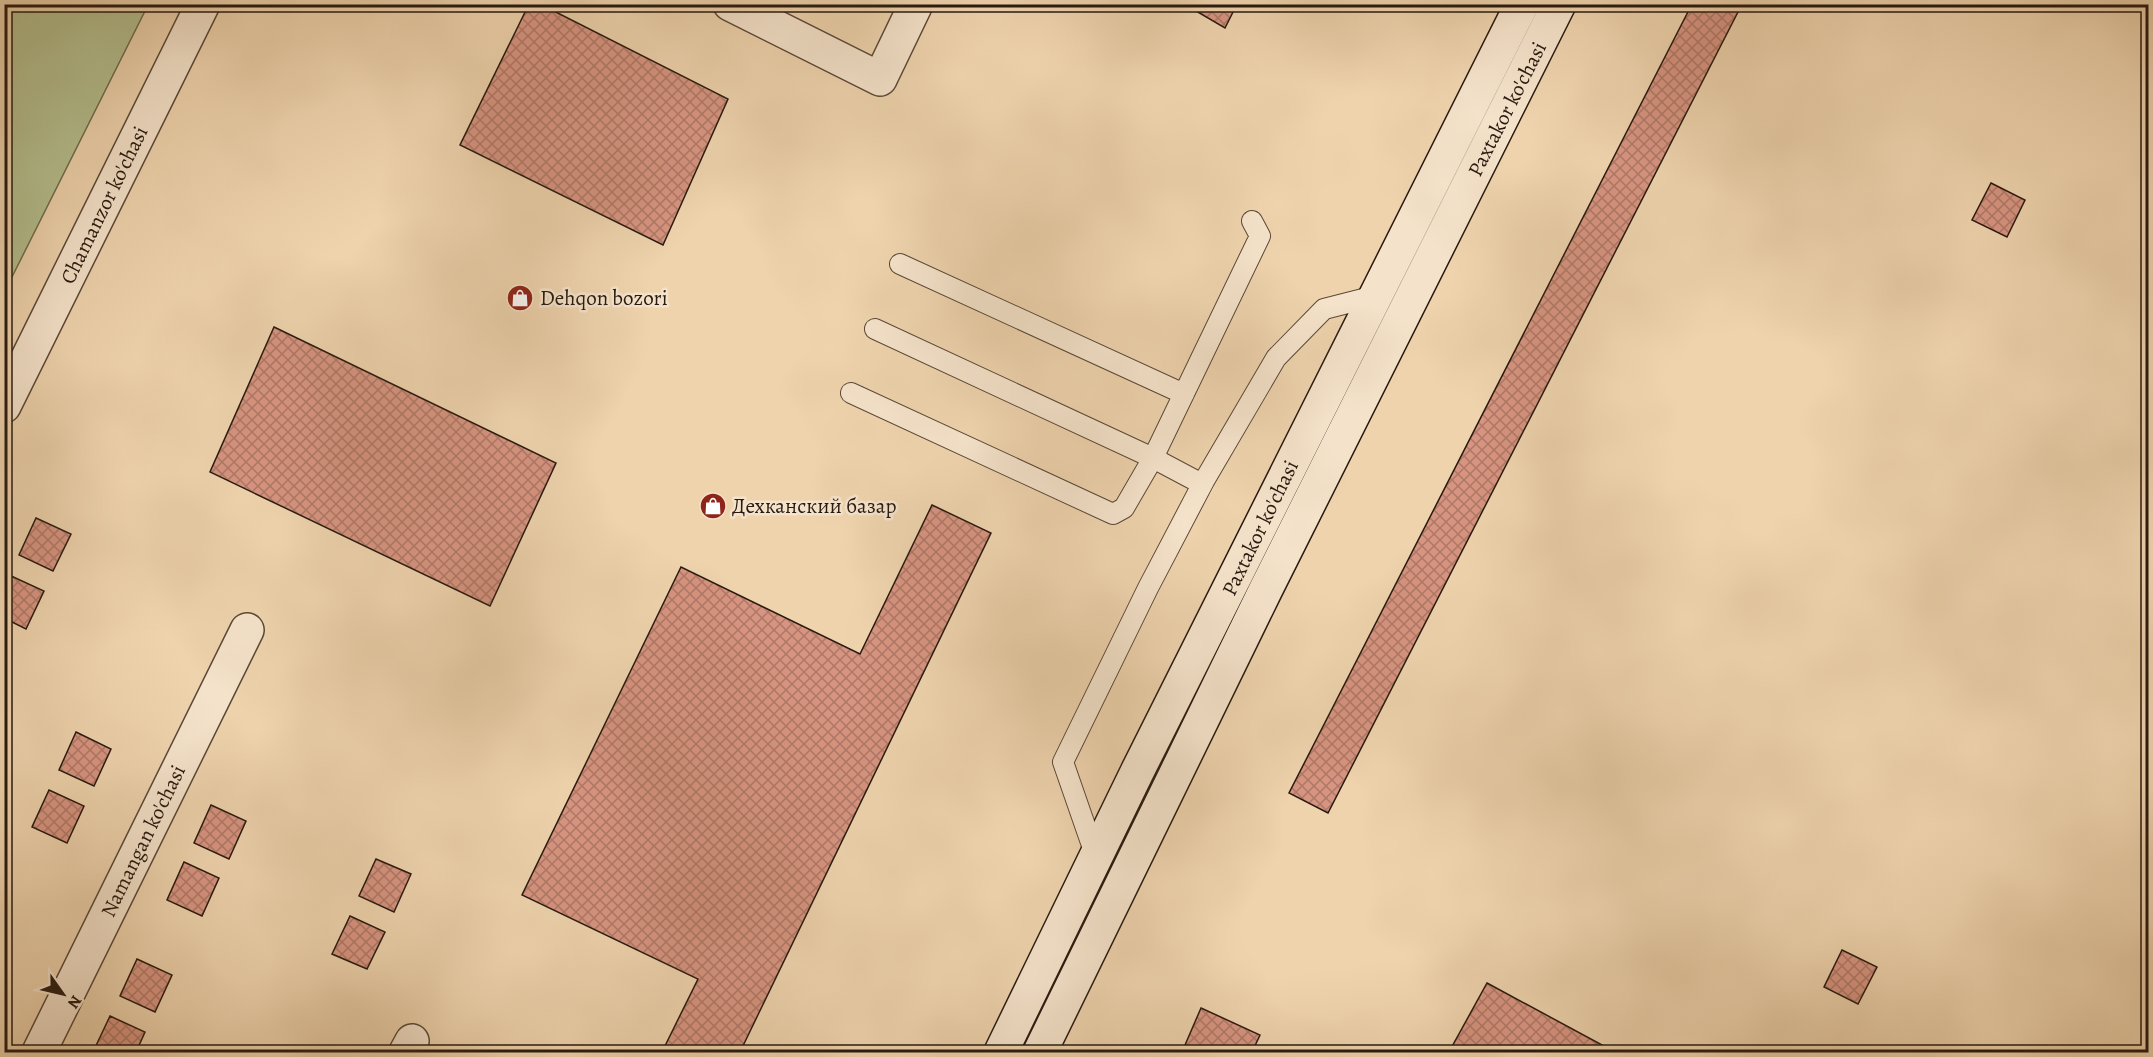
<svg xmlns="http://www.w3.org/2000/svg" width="2153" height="1057" font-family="Alegreya,serif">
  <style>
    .green { fill: #b4be8e; stroke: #6e6c4f; stroke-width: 1.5 }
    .building { fill: url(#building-cross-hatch); stroke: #281a10; stroke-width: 1.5 }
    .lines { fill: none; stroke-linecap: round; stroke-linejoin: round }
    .service-casing { stroke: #5a4837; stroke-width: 22 }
    .minor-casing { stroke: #5a4837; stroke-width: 36 }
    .secondary-casing { stroke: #281a10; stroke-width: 36 }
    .service { stroke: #f4e2ca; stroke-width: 20 }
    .minor { stroke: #f4e2ca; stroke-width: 33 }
    .secondary { stroke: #f4e2ca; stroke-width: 33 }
    .labels { text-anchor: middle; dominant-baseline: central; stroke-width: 5; stroke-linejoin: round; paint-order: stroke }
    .street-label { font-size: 21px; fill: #281a10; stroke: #f4e2ca }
    .poi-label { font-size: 21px; fill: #281a10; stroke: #f4e2ca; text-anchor: start }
  </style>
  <defs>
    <pattern id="building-cross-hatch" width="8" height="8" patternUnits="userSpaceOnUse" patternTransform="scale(1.5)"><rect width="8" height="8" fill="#d79480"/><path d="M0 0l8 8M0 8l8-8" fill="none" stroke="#ae7867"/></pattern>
  </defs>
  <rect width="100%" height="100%" fill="#eed3ad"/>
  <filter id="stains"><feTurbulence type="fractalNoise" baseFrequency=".00333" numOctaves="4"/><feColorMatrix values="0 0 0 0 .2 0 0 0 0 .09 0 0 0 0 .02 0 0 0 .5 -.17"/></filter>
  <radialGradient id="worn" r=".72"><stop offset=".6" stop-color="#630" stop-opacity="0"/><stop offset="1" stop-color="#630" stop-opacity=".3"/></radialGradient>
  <!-- green -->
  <path class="green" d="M5,4L148,5L5,291L4,5Z"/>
  <!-- building -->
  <path class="building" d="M529,4H540L728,99L663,245L460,145Z
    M1184,4H1237L1225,28Z
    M1692,4H1733L1740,8L1328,813L1289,793Z
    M1991,183L2025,200L2007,237L1972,220Z
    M274,327L556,463L490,606L210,472Z
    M932,505L991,533L740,1052H662L698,979L522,895L681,567L860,654Z
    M36,518L71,534L53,571L19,555Z
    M9,575L44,591L26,629L4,618V584Z
    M76,732L111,749L94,786L59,770Z
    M49,790L84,806L67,843L32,827Z
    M211,805L246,821L229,859L194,843Z
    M376,859L411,874L394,912L359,896Z
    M184,862L219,878L202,916L167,900Z
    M350,916L385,932L367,969L332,954Z
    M1842,950L1877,967L1858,1004L1824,987Z
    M137,959L172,975L155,1012L120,996Z
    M1487,983L1615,1052H1449Z
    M1201,1008L1260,1035L1252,1052H1182Z
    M110,1016L145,1032L136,1052H93Z"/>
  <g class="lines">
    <defs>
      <path id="service" d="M900,264L1184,394
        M875,329L1153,458L1202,484
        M851,393L1113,514L1124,508L1153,458L1260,236L1252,221
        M1096,857L1063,762L1148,588L1204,481L1276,358L1324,309L1375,296"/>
      <path id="minor" d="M730,4L880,79L916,4
        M4,406L203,4
        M39,1052L247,630
        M406,1052L412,1041"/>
      <path id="secondary" d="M1001,1052L1137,772L1522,4
        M1040,1052L1266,589L1559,4"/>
    </defs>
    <!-- service casing -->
    <use href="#service" class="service-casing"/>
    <!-- minor casing -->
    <use href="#minor" class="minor-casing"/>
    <!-- secondary casing -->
    <use href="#secondary" class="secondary-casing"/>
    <!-- service -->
    <use href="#service" class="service"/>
    <!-- minor -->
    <use href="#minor" class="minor"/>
    <!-- secondary -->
    <use href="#secondary" class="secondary"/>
  </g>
  <!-- icons -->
  <defs>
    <symbol id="shop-disc" viewBox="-11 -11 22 22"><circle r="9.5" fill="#8f2418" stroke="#f4e2ca"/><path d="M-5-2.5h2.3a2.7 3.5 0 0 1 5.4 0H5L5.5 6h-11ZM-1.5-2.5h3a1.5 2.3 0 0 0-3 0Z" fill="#fff"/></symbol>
  </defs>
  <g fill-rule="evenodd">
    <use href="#shop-disc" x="505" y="283" width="30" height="30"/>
    <use href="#shop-disc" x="698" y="491" width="30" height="30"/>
  </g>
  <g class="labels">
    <!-- street labels -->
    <g class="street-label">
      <text transform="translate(1507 109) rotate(-63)">Paxtakor ko'chasi</text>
      <text transform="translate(104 205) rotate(-64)">Chamanzor ko'chasi</text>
      <text transform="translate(1260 528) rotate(-64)">Paxtakor ko'chasi</text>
      <text transform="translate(143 841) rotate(-64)">Namangan ko'chasi</text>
    </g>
    <!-- poi labels -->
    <g class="poi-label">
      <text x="540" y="298">Dehqon bozori</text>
      <text x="732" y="506">Дехканский базар</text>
    </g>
  </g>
  <!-- margin -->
  <rect width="2153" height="1057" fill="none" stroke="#eed3ad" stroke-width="24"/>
  <rect x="6" y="6" width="2141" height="1045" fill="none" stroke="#281a10" stroke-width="3"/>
  <rect x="12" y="12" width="2129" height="1033" fill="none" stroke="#281a10" stroke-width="1.5"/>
  <!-- north arrow -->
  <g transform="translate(63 994) rotate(124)" stroke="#f4e2ca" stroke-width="4.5" paint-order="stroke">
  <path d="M0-4.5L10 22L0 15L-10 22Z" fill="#281a10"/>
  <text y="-9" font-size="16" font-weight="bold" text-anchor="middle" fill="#281a10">N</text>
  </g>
  <rect width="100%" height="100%" filter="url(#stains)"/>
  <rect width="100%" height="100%" fill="url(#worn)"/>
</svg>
